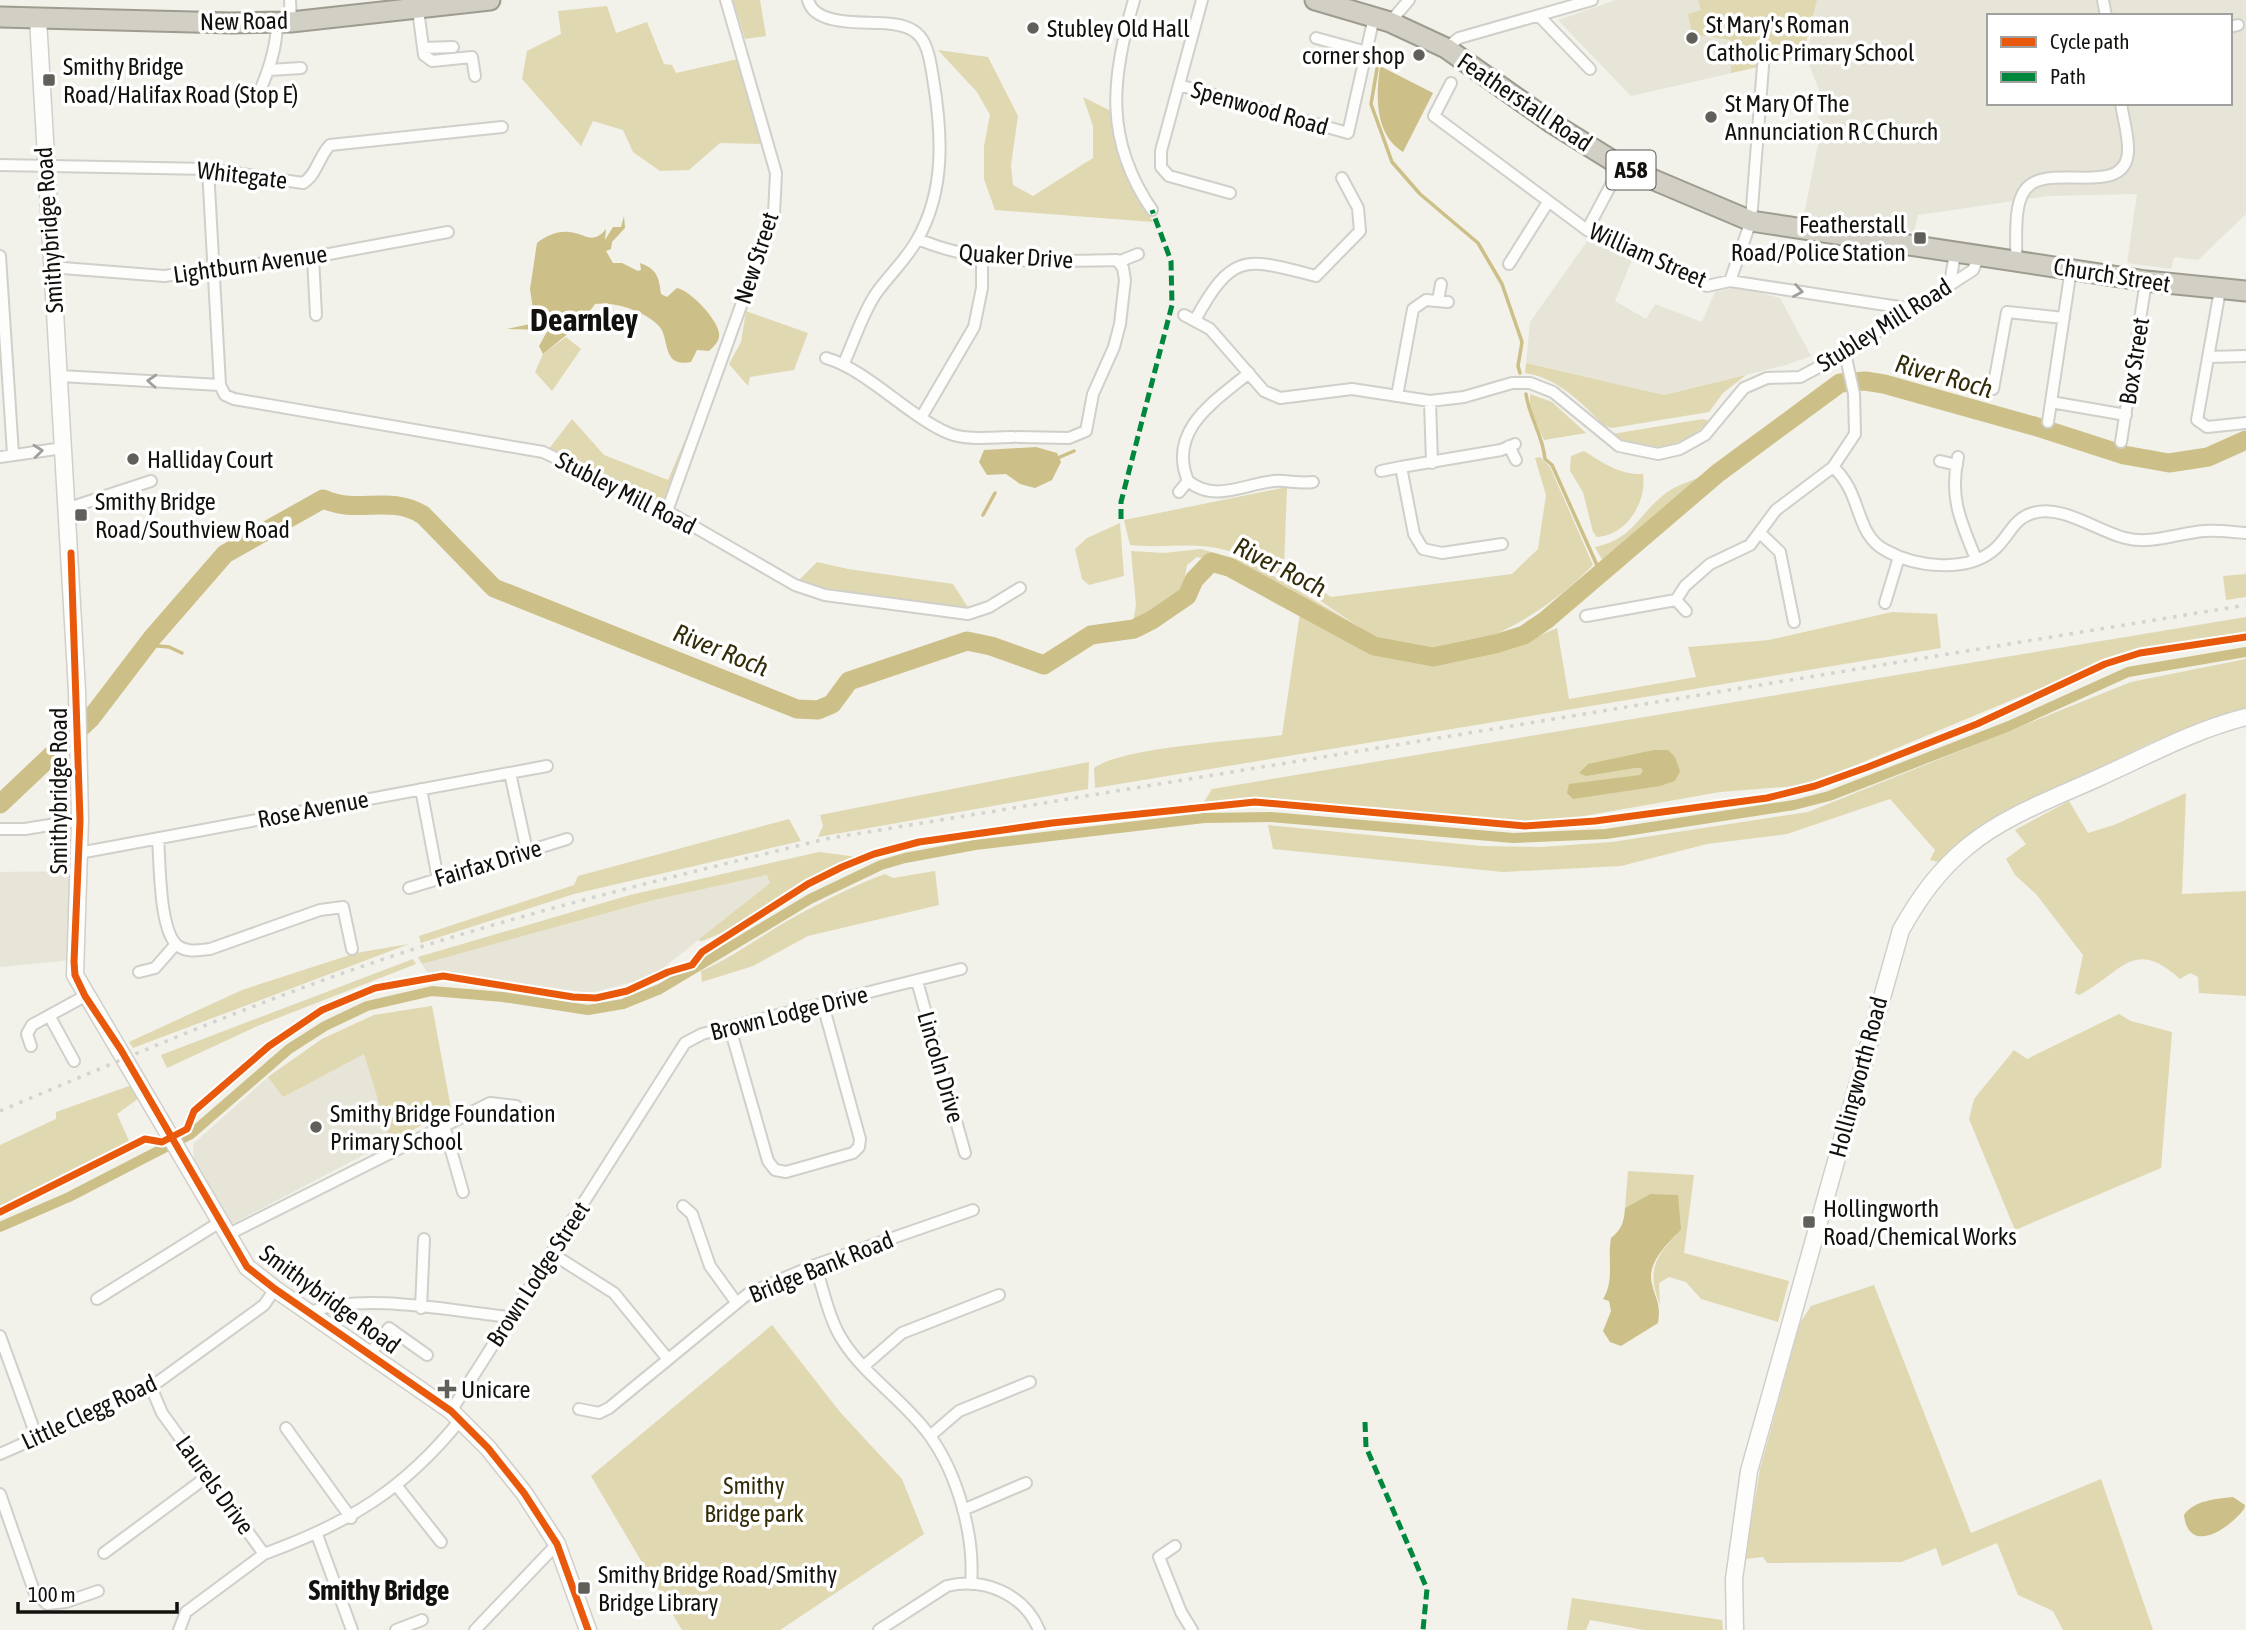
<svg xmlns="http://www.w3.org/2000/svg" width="2246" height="1630" font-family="'Asap Condensed',sans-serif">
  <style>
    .built { fill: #e7e5d8; fill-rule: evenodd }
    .green { fill: #e0d8b1 }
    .water { fill: #ccbf87 }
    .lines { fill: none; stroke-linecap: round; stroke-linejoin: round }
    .stream { stroke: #ccbf87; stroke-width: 3.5 }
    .canal { stroke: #ccbf87; stroke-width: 10 }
    .river { stroke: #ccbf87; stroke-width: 19 }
    .street-casing { stroke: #d0cfca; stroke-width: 14 }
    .secondary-casing { stroke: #d0cfca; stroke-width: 19 }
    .highway-casing { stroke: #9e9b8f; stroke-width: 23 }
    .street { stroke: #fdfdfc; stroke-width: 10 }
    .secondary { stroke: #fdfdfc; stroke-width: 16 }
    .highway { stroke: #d2d0c5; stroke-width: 19 }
    .rail { stroke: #d3d3d0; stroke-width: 3.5; stroke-dasharray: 3.5 7; stroke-linecap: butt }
    .quiet { stroke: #00873e; stroke-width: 5; stroke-dasharray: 10 5; stroke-linecap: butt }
    .cycleway-casing { stroke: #fff; stroke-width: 11 }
    .cycleway { stroke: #e8590c; stroke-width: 7 }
    .oneway { stroke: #9f9f9c }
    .poi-dot { fill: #605f5a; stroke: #fff; stroke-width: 2.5 }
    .labels { text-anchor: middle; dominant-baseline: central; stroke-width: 7; stroke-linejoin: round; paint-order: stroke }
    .shield { fill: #fff; stroke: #595856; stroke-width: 2 }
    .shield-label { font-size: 23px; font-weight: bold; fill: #12110d }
    .street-label { font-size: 24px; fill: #12110d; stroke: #fff }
    .poi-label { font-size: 24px; fill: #12110d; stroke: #fff; text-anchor: start }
    .park-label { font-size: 24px; fill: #332c08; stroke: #fff }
    .water-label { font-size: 26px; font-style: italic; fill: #332c08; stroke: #fff }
    .quarter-label { font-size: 28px; font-weight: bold; fill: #12110d; stroke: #fff }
    .district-label { font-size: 32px; font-weight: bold; fill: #12110d; stroke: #fff }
  </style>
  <rect width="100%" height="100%" fill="#f2f1ea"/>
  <!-- built -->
  <path class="built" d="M1616,0H2246V214L2198,260L2174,257L2171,269L2127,263L2137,194L2047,196L1918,215L1914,232L1803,219L1818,145L1819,90L1807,59L1815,11L1802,57L1631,96L1558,20ZM1989,16H2230V103H1989Z
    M1591,236L1634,255L1615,301L1646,319L1655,304L1702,322L1715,292L1737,287L1780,298L1811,356L1786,365L1664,395L1526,363L1530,322Z
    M74,871L71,960L0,967V872Z
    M767,875L771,882L652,977L591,993L427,972L422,964L654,900Z
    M432,1006L451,1109L230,1225L194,1158L193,1144L268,1077L322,1039L374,1015Z"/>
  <!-- green -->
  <path class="green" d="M733,0H760L766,36L745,39Z
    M1698,0H1817L1802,57L1731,73V40L1692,34L1688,14L1701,10Z
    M607,6L616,33L647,22L664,64L672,65L676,73L738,59L761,144L720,143L689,170L660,171L633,152L623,130L593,121L581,146L522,79L527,51L561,34L558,11Z
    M938,50L988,57L1018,116L1011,165L1013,185L1033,196L1093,158V126L1083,97L1113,112L1135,190L1153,222L995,210L984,179V146L990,115L977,92Z
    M746,311L808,333L794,370L750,377L748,386L729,364L741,342Z
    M566,337L581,349L552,391L535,372L543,354Z
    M1526,363L1664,395L1746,375L1723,393L1709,412L1612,428L1605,426C1581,403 1559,378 1525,373Z
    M1530,394L1552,402L1586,433L1544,440L1530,409Z
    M695,416L697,418L669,498L663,501H653L548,450L572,419L604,455L668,480Z
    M1703,419L1709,421C1684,448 1642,457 1612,434Z
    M1584,451C1603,463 1620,475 1643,474C1647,502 1627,535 1597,537L1593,532L1583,492L1570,471L1571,456Z
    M1540,457L1550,467L1593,565C1541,618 1447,678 1371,634C1326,607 1285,571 1234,553C1199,540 1166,549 1130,545L1124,520L1287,487L1284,567L1331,597L1512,574L1538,549L1546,495L1535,458Z
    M1703,476L1705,480L1605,565L1595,547C1636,539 1639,510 1672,489C1681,484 1693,480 1703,476Z
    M1120,523L1124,576L1089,585L1082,579L1075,549L1087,538Z
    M1201,549L1253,564L1395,648L1373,641C1317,610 1260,568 1197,557L1187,565L1181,597L1132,628L1136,605L1131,551L1164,553Z
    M817,562L848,569L953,584L969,609L963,611L796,583Z
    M2246,574V597L2226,600L2223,576Z
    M1892,612L1937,614L1941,648L1095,788L1094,768C1123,747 1241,741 1282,735L1300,613C1320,625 1340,638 1361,648C1423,678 1498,654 1557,628L1569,699L1696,677L1688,647L1769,640Z
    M2246,617V633L2132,650L1808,785L1720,792L1550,822H1521L1257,799L1204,802L1212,789Z
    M2246,659V709L2150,743L2022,806L1938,862L1930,860L1935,850L1890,799L1787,834L1707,844L1621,866L1503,872L1273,849L1268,825L1481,846L1541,847L1612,842L1808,812L2131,682Z
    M1089,762L1088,789L818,837L823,826L820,815Z
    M2186,793L2182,894L2246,891V996L2199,993L2198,977L2190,973L2180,979C2133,936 2122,973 2079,995L2075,993L2083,955L2036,894L2015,875L2006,859L2026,844L2015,830L2069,801L2088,833L2114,825Z
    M789,819L801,841L574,894L421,943L419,936L574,885L578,876Z
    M819,852L858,857L813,879L727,931L702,941L698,940L770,883L767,875L654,900L422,964L418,957L630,895Z
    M935,871L939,905L808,936L753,966L702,982L701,971C736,956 763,934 796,916C824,901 855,885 885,874L893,878Z
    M409,944L133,1048L129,1042L242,990L356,953Z
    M413,959L416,964L260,1025L167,1068L161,1055Z
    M432,1006L451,1109L391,1142L364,1054L283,1097L268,1077L322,1039L374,1015Z
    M2119,1014L2131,1021L2172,1032L2161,1168L2015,1230L1969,1119L1974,1099L2014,1050L2027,1059Z
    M132,1085L139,1098L117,1114L130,1143L0,1207V1145L56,1119V1112Z
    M1628,1171L1694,1175L1684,1253L1789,1281L1778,1322L1701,1299L1686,1282L1669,1277L1659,1283L1660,1305C1646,1269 1655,1257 1681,1230L1650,1194L1625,1208Z
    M1874,1285L1971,1533L2101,1479L2153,1630H2063L2053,1611L2018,1595L1997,1543L1942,1566L1936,1548L1901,1562L1767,1563L1763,1557L1745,1559L1760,1469L1800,1323L1811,1306Z
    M772,1325L840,1412L902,1479L924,1534L780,1630H682L591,1476Z
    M1572,1598L1722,1620L1723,1630H1644L1590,1620L1586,1630H1567Z"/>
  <!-- water -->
  <path class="water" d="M1380,66L1433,93L1403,152C1374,134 1376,95 1380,66Z
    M624,216L625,228L612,242L611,249L606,251L613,263H622L638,271L641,270L640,263C657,269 659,277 661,294L667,297L677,288C690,290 722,323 719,337C718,343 713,347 709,351L697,350L691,362C660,368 671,337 658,325C644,311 614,301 595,304L581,323L543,354L539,346L548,330L507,329L535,323L530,289L537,243C546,236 557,231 569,232C585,233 592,246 606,229L605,240L613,227H621Z
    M1036,447L1057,453L1061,462L1052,480L1035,488L1020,484L1006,474L987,475L979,462L984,450Z
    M1654,750H1668L1675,757L1680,771L1675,781L1660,786L1573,799L1567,793L1569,784L1640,775L1643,771L1641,768H1635L1586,776L1579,773L1588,764Z
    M1650,1194L1678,1195L1681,1230C1668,1243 1646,1263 1652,1284C1656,1301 1661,1303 1658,1323L1621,1346L1610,1342L1603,1331L1611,1311L1609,1301L1603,1299C1615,1280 1607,1260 1611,1238C1622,1229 1624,1222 1625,1208Z
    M2233,1497L2245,1505L2244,1509C2231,1527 2189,1557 2184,1515C2194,1500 2217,1499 2233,1497Z"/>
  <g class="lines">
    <!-- stream -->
    <path class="stream" d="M1378,63L1371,104L1392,162L1420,194L1478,243L1502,284L1522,342L1518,366L1520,373
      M1526,394C1529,417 1543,435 1545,459L1552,465L1601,574
      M1060,457L1074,451
      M983,515L995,493
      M148,645L169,647L182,653"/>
    <!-- canal -->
    <path class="canal" d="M0,1227L69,1197L191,1134L289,1049L325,1026L367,1006L432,991L503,997L588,1010L623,1004L660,989L810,899L881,865L905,858L975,845L1204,818L1271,817L1513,838L1606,834L1742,813L1794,805L1829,796L2009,726L2128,672L2246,652"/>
    <!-- river -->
    <path class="river" d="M0,804L91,718L152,638L225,554L323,499C359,515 388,494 423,515L494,588L797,709L818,710L832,704L849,681L967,641L991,646L1044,665L1091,635L1134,629L1152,620L1187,596L1194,580L1211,562L1229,567L1374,646L1433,657L1495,644L1524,635L1546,620L1718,473L1840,383L1865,381L1884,384L2034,426L2124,455L2169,463L2208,457L2246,440"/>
    <defs>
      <path id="street" d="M290,0L291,22
        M808,0C814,25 859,22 879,23C922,24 927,39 933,78C942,132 946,190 917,240C906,260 888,276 875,295C862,315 854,341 844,363
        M1134,0C1111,78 1104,140 1152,210
        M1202,0L1161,151V167L1169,176L1230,193
        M2103,0L2106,16
        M418,10L424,55L432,61L472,57L475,76
        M1540,17L1590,69
        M1390,22L1409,0
        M2230,27L2238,25
        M1316,38L1367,52
        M423,48L453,47
        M1446,48L1459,38L1592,0
        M269,70L301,68
        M1451,83L1434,116L1587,230L1707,286L1730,281L1912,309
        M1179,85L1348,133L1374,17
        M259,93C269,70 277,47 277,22
        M0,165L208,169L303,183C316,176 319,156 330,145L502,127
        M208,169L220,385L225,395L234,399L543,452L667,511L795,585L825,595L968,614L989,607L1020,588
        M1587,230L1621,166
        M918,239C980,266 1050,261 1117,260L1123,268L1125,280L1120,324L1114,347L1093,394L1086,431L1069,438L1018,437
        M0,256L13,454
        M313,257L316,315
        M2016,260C2017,240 2013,206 2025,190C2046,160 2125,200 2128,152C2129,137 2123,118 2121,103
        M1118,262L1138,254
        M1509,264L1548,202
        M50,267L164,276L313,257L448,232
        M1730,281L1751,221L1763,66
        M1950,284L1955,253
        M2220,290L2197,420L2207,427L2246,423
        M1438,301L1441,284
        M1184,315L1210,329L1264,391L1280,398L1352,389L1430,401L1464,397L1512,383H1530L1553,392L1619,446L1658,454L1680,449L1705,435L1744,388L1767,378L1800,377L1845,353L1973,270L1979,256
        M1195,320C1233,251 1245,258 1316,276L1360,231L1358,208L1342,178
        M2208,357L2246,356
        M826,358C866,369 908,416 948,433C967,441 993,437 1013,437
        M1249,373C1215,401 1167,430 1188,481C1215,503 1244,484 1274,481C1287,480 1299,484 1313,482
        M60,376L220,385
        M1993,389L2007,312L2064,318
        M1397,396L1413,309L1426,300L1448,302
        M1430,401L1432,463
        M2051,402L2126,415
        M922,416L974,327L982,288V258
        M2048,422L2071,269
        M2121,442L2146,281
        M1509,446L1516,460
        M0,457L63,448
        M1958,457C1949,498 1961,522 1976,559
        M1940,461L1957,465
        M1833,467C1863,494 1854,533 1885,550C1915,567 1968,574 1996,548C2009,536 2014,518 2033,513C2062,504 2097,531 2125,538C2151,545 2178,533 2204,531C2217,530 2232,532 2246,533
        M1381,471L1401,467
        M1179,492L1188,481
        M69,508L151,481
        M667,511L774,214L776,173L726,0
        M1761,534L1780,552L1794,622
        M1502,544L1442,553L1423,549L1414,534L1401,467L1501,450L1515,444
        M1676,600L1686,611
        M1885,603L1899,557
        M1586,616L1676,600L1685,586L1710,564L1750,545L1776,510L1833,467L1855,434L1854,394L1845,353
        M510,773L527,851
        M421,789L438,879
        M0,829H25L80,820
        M158,838C160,862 159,932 178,946C188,953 199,950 210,949L320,910L343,907L352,949
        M79,853L547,766
        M409,888L567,839
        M139,972L155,968L176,944
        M917,981L965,1153
        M50,1017L74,1061
        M730,1028L768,1161L775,1170L786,1172L853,1153L859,1147L860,1139L823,1005
        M31,1046L27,1034L32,1025L85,996
        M444,1126L463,1192
        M683,1206L692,1214L710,1266L736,1302
        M227,1235L490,1103L516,1106
        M551,1253L614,1293L667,1358
        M815,1265C823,1288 829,1320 843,1341C866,1377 905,1401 930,1436C958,1475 975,1537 971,1584
        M97,1299L220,1222
        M421,1308L424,1239
        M310,1312C367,1292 449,1311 510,1317
        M0,1336L37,1438
        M370,1354L389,1328L427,1355
        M864,1366L902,1333L999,1295
        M151,1387L162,1413L264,1554C349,1523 404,1490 461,1419
        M579,1409L599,1413L609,1408L749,1293L815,1265L973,1210
        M451,1411L685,1043L702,1034L961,969
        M286,1428L351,1518
        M930,1436L959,1411L1030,1382
        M0,1454L151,1387L264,1305L275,1289
        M396,1485L441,1542
        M0,1494L34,1591L47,1604L66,1602L98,1591
        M963,1510L1026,1483
        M317,1535L352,1630
        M1175,1546L1159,1557L1181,1612L1192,1630
        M104,1553L208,1476
        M179,1630L186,1612L264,1554
        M396,1630L422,1620
        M475,1630L557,1544
        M879,1630L947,1586C984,1577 1024,1594 1039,1630"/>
      <path id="secondary" d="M38,19L77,691L80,820L75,975L247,1267L275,1289L451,1411L488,1448L524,1493L557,1544L588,1630
        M1735,1630L1734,1579L1749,1471L1901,930C1919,898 1938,871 1967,847C2004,816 2054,798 2098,778C2147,756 2194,730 2246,717"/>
      <path id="highway" d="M1315,0L1390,22L1446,48L1552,123L1621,166L1751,221L2146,281L2246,291
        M0,17L231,23L291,22L490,0"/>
    </defs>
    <!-- street casing -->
    <use href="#street" class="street-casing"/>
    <!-- secondary casing -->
    <use href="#secondary" class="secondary-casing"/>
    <!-- highway casing -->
    <use href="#highway" class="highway-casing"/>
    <!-- street -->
    <use href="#street" class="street"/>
    <!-- secondary -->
    <use href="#secondary" class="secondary"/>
    <!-- highway -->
    <use href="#highway" class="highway"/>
    <!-- rail -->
    <path class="rail" d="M0,1111C142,1051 283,990 430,944C561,903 693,872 825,839L2246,605"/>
    <!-- quiet -->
    <path class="quiet" d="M1121,519V502L1172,305L1171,261L1152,210
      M1365,1422L1366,1447L1427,1589L1423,1630"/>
    <defs>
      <path id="cycleway" d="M71,553L80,820L74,962L75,975L85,996L121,1050L247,1267L275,1289L451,1411L488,1448L524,1493L557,1544L588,1630
        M0,1212L145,1139L162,1142L187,1129L194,1111L269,1046L322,1010L375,988L443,976L573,997L596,998L627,991L668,972L692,965L702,952L808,884L842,867L874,854L919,842L1052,823L1255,802L1525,826L1595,821L1767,798L1815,786L1868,767L1977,724L2105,664L2140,653L2246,637"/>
    </defs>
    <!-- cycleway casing -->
    <use href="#cycleway" class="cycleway-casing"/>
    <!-- cycleway -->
    <use href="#cycleway" class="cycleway"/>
  </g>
  <!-- one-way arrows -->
  <defs><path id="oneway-chevron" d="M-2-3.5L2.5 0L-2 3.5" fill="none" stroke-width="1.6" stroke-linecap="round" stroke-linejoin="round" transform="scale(1.75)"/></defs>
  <g class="oneway">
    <use href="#oneway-chevron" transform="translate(1798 291) rotate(9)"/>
    <use href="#oneway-chevron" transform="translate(152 381) rotate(-177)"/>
    <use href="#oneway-chevron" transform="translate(38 451) rotate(-6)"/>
  </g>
  <!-- markers -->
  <g class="poi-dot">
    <circle cx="1033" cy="28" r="7"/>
    <circle cx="1692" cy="38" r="7"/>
    <circle cx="1419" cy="55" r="7"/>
    <rect x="42" y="73" width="14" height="14" rx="3.5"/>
    <circle cx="1711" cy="117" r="7"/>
    <rect x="1913" y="231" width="14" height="14" rx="3.5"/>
    <circle cx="133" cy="459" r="7"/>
    <rect x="74" y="508" width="14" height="14" rx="3.5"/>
    <circle cx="316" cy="1127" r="7"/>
    <rect x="1802" y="1215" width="14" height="14" rx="3.5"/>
    <path d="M443.5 1378.5h7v7h7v7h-7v7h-7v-7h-7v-7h7z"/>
    <rect x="577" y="1581" width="14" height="14" rx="3.5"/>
  </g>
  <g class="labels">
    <!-- shield labels -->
    <rect class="shield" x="1606.5" y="150.5" width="49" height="39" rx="5"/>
    <g class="shield-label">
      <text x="1631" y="170">A58</text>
    </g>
    <!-- street labels -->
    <g class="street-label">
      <text transform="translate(244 21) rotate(-1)">New Road</text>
      <text transform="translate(1525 102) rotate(34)">Featherstall Road</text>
      <text transform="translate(1260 108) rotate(16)">Spenwood Road</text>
      <text transform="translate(242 175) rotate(7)">Whitegate</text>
      <text transform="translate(49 230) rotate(-94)">Smithybridge Road</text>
      <text transform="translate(1648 255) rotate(24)">William Street</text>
      <text transform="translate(1016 256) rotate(4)">Quaker Drive</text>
      <text transform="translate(756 258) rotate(-72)">New Street</text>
      <text transform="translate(250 264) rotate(-8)">Lightburn Avenue</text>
      <text transform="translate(2112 275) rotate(9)">Church Street</text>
      <text transform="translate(1884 325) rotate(-32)">Stubley Mill Road</text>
      <text transform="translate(2134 361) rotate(-81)">Box Street</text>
      <text transform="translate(626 493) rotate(27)">Stubley Mill Road</text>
      <text transform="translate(58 791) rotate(-90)">Smithybridge Road</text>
      <text transform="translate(313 809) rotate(-11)">Rose Avenue</text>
      <text transform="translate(488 863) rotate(-17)">Fairfax Drive</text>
      <text transform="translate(789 1013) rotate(-14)">Brown Lodge Drive</text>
      <text transform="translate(941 1067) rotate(74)">Lincoln Drive</text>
      <text transform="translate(1858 1077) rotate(-75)">Hollingworth Road</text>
      <text transform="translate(821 1267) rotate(-22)">Bridge Bank Road</text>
      <text transform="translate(538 1274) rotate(-57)">Brown Lodge Street</text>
      <text transform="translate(330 1299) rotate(36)">Smithybridge Road</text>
      <text transform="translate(89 1412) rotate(-25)">Little Clegg Road</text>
      <text transform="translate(215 1485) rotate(54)">Laurels Drive</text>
    </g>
    <!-- poi labels -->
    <g class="poi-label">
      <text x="1706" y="24">St Mary's Roman<tspan x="1706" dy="28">Catholic Primary School</tspan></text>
      <text x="1047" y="28">Stubley Old Hall</text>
      <text x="1405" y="55" text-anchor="end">corner shop</text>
      <text x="63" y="66">Smithy Bridge<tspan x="63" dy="28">Road/Halifax Road (Stop E)</tspan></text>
      <text x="1725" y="103">St Mary Of The<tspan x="1725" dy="28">Annunciation R C Church</tspan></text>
      <text x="1906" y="224" text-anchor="end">Featherstall<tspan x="1906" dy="28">Road/Police Station</tspan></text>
      <text x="147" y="459">Halliday Court</text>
      <text x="95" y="501">Smithy Bridge<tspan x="95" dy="28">Road/Southview Road</tspan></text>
      <text x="330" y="1113">Smithy Bridge Foundation<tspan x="330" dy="28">Primary School</tspan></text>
      <text x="1823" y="1208">Hollingworth<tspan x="1823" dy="28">Road/Chemical Works</tspan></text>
      <text x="461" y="1389">Unicare</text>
      <text x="598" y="1574">Smithy Bridge Road/Smithy<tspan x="598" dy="28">Bridge Library</tspan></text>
    </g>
    <!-- park labels -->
    <g class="park-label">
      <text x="754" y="1485">Smithy<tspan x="754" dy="28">Bridge park</tspan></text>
    </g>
    <!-- water labels -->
    <g class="water-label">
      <text transform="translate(1944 376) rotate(16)">River Roch</text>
      <text transform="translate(1280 567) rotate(27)">River Roch</text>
      <text transform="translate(721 650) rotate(22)">River Roch</text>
    </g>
    <!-- quarter labels -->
    <g class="quarter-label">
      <text x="379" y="1590">Smithy Bridge</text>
    </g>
    <!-- district labels -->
    <g class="district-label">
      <text x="584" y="319">Dearnley</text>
    </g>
  </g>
  <!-- legend -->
  <rect x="1987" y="14" width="245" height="91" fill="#ffffff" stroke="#a0a09e" stroke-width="2"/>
  <rect x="2001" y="37" width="35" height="10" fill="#e8590c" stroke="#a0a09e" stroke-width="2"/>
  <text x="2050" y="49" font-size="21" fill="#12110d">Cycle path</text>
  <rect x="2001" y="72" width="35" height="10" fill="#00873e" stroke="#a0a09e" stroke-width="2"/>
  <text x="2050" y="84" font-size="21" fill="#12110d">Path</text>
  <!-- scale -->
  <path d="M18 1602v10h159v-10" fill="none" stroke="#12110d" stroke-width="3.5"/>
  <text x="28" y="1602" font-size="21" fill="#12110d" stroke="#ffffff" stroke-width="5" paint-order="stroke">100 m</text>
</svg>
